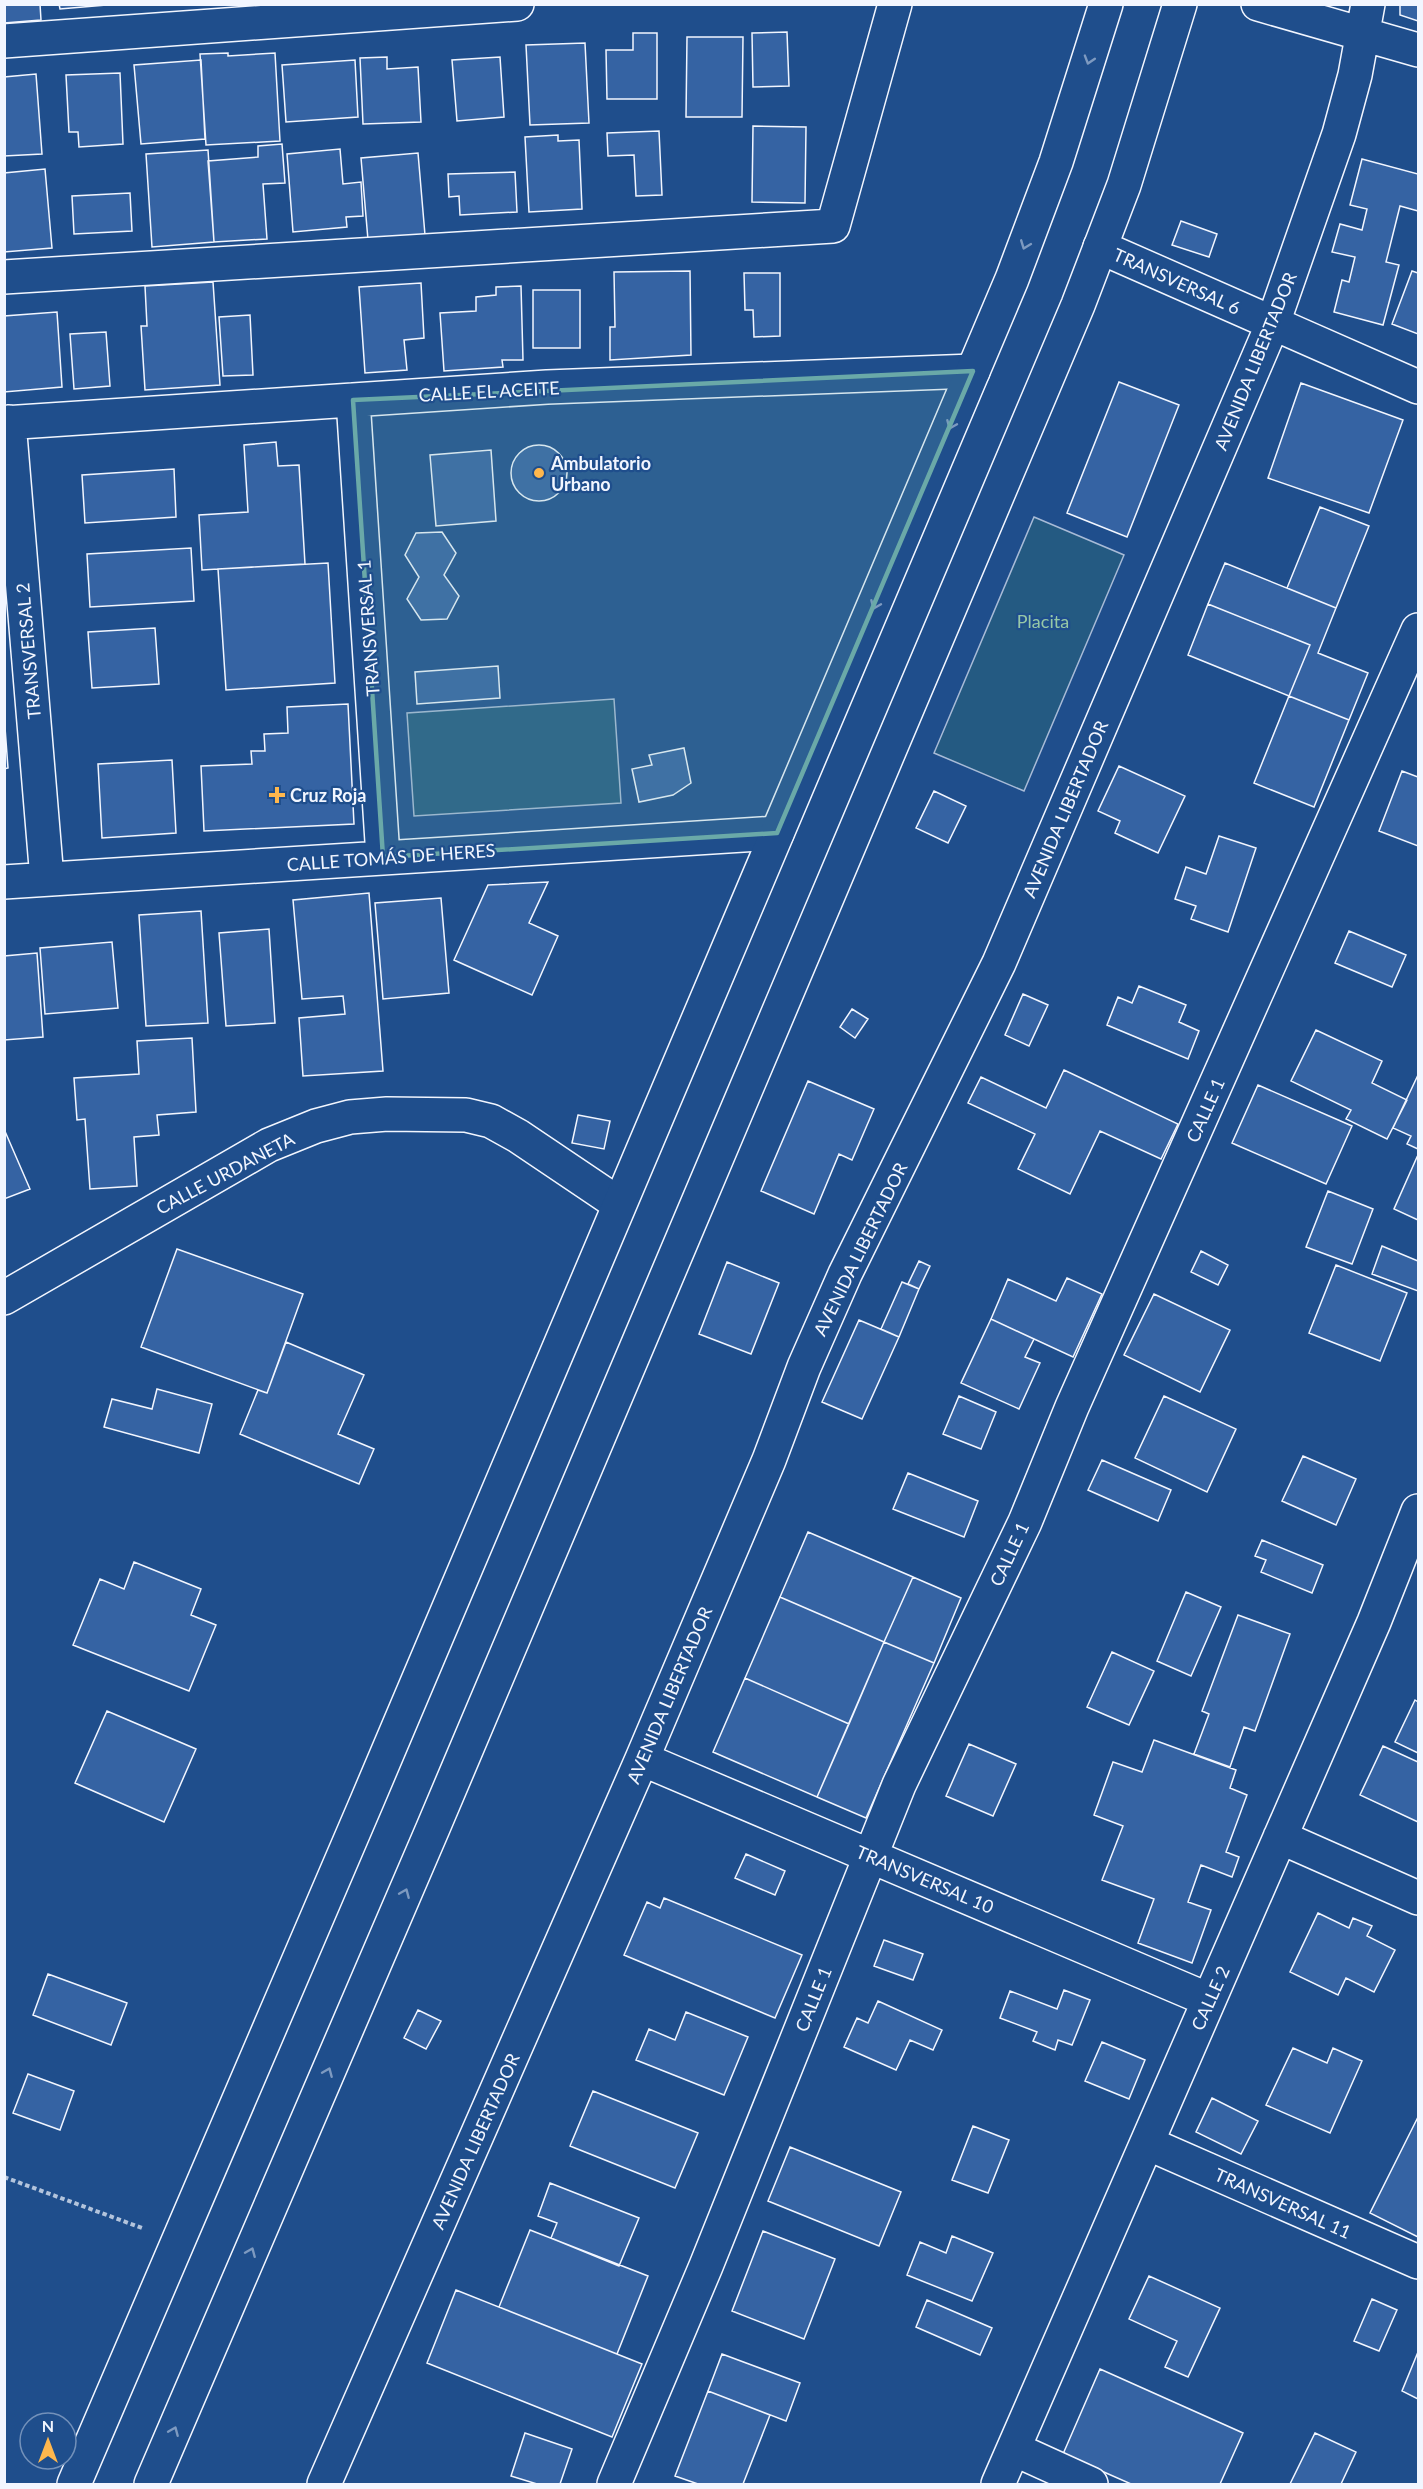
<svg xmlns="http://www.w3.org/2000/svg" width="1423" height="2489" font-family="Lato,sans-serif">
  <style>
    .green { fill: #245a82; stroke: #a8bbd7; stroke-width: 1.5 }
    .building { fill: #3563a3; stroke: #f2f6ff; stroke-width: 1.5 }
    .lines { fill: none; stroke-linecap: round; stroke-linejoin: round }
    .minor-casing { stroke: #f2f6ff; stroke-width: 36 }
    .primary-casing { stroke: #f2f6ff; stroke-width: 36 }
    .path { stroke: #b3c4dc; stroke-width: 4; stroke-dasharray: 4.5 3; stroke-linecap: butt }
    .minor { stroke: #1f4e8c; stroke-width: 33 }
    .primary { stroke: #1f4e8c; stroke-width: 33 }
    .oneway { stroke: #7e9ac0 }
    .marked { fill: #6aa9a8; fill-opacity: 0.2; stroke: #6aa9a8; stroke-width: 4.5; stroke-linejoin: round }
    .poi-dot { fill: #ffb74d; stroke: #1f4e8c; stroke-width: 2 }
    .labels { text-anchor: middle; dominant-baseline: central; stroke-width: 4.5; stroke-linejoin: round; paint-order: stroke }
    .street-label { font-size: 18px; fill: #f2f6ff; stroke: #1f4e8c }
    .poi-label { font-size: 18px; font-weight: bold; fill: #f2f6ff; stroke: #1f4e8c; text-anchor: start }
    .park-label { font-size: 18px; fill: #97c8a6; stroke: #1f4e8c }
  </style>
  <rect width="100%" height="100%" fill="#1f4e8c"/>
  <!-- green -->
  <path class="green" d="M1034,517L1124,555L1024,791L934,753Z
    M614,699L621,803L414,816L407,713Z"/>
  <!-- building -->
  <path class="building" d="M4,4H40L41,20L4,23Z
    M59,4H106V5L60,9Z
    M1400,4H1418V21L1400,15Z
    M787,32L789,86L753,87L752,33Z
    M633,33H657V99H607L606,50H633Z
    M687,37H743L742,117H686Z
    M585,43L589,123L530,125L526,45Z
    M228,53V56L275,53L280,141L206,145L200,54Z
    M387,57V69L418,67L421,122L363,124L360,58Z
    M500,57L504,117L457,121L452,60Z
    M201,60L205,139L141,144L134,65Z
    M355,60L358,117L286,122L282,65Z
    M120,73L123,144L79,147L78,132H69L66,75Z
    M36,74L42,154L4,156V77Z
    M753,126L806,127L805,203L752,202Z
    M659,131L662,195L636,196L634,155L608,156L607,133Z
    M558,135V141L579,140L582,209L529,212L525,137Z
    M282,144L285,183L263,184L267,239L214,242L208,161L258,157V146Z
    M340,149L343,184L361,182L363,216L346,217L347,227L293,232L287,154Z
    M208,150L214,242L152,247L146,154Z
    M418,153L425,235L368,240L361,158Z
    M1362,159L1418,174V211L1400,206L1386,262L1399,265L1383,325L1334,312L1342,280L1349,282L1355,257L1332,252L1340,224L1362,230L1367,209L1350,205Z
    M45,169L52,248L4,252V173Z
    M515,172L517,212L460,215L459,196L449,197L448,174Z
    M130,193L132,231L74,234L72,196Z
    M1181,221L1217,234L1209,257L1172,245Z
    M690,271L691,355L610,360V327H615L614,272Z
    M1412,271L1418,273V334L1392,324Z
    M744,273H780V336L754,337L753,310H745Z
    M213,282L220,385L145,390L141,326H147L145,286Z
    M421,283L424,338L404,340L407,370L365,373L359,287Z
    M521,286L523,360H502L503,367L444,371L440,313L476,311V297L496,295V287Z
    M533,290H580V348H533Z
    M57,312L62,387L4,392V316Z
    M250,315L253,375L223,376L219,317Z
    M106,332L110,386L74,389L70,334Z
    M1119,382L1179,405L1127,537L1067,513Z
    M1301,383L1403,420L1369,513L1268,478Z
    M276,442L278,466L299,465L305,564L202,570L199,515L248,512L244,445Z
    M511 473a28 28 0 1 1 56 0a28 28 0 1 1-56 0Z
    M491,450L496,521L436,526L430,455Z
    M174,469L176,517L85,523L82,475Z
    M1320,507L1369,526L1336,608L1287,588Z
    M442,532L456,553L444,575L459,596L447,619L421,620L407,599L419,577L405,555L416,533Z
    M191,548L194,601L90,607L87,554Z
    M328,563L335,683L226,690L218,569Z
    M1225,563L1336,608L1318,653L1368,673L1349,720L1289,696L1310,645L1208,604Z
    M1208,604L1310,645L1289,696L1188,655Z
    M155,628L159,684L92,688L88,632Z
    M498,666L500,698L417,704L415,672Z
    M1289,696L1349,720L1314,807L1254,783Z
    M348,704L354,824L204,831L201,766L252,764L251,751H265L264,734L288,733L287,707Z
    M4,714L8,768L4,769Z
    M684,748L691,783L673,795L639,802L632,769L652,765L649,755Z
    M172,760L176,833L102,838L98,764Z
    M1119,766L1185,796L1158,853L1115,833L1120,821L1098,811Z
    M1402,771L1418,777V846L1379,831Z
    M934,791L966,806L948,843L916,828Z
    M1219,836L1256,848L1228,932L1191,919L1196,906L1175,899L1186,867L1206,874Z
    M548,882L529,923L558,936L532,995L454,960L488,885Z
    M369,893L383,1071L303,1076L299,1018L345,1014L343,996L302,999L293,900Z
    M441,898L449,993L383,999L375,903Z
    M201,911L208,1023L146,1026L139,915Z
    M269,929L275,1023L226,1026L219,933Z
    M1349,931L1406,955L1392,987L1335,963Z
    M112,942L118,1008L45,1014L40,948Z
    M37,953L43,1037L4,1040V956Z
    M1139,986L1186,1005L1179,1022L1199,1031L1188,1059L1107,1025L1118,997L1132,1003Z
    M1023,994L1048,1005L1029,1046L1005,1035Z
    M852,1009L868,1019L855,1038L840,1027Z
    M1316,1030L1382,1061L1372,1083L1407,1100L1387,1139L1346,1119L1351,1110L1291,1081Z
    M192,1038L196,1112L157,1115L159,1135L134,1137L137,1186L90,1189L85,1119L77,1120L74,1078L139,1074L137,1041Z
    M1064,1070L1178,1124L1161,1159L1100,1131L1070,1194L1018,1169L1035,1134L968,1103L981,1077L1046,1108Z
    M1418,1075V1149L1407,1144L1411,1136L1393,1128Z
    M808,1081L874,1109L852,1160L839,1154L814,1214L761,1191Z
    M1258,1085L1352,1126L1326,1184L1232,1143Z
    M578,1115L610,1121L604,1149L572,1143Z
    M4,1129L30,1189L4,1199Z
    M1417,1157L1418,1158V1220L1394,1209Z
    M1328,1191L1373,1209L1352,1264L1306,1247Z
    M1382,1246L1418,1261V1291L1372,1274Z
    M177,1249L303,1294L267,1393L141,1347Z
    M1201,1251L1228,1265L1218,1285L1191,1272Z
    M919,1261L930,1266L919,1289L908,1284Z
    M727,1262L779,1283L751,1354L699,1334Z
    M1336,1265L1407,1293L1380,1361L1309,1333Z
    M1067,1278L1102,1294L1073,1357L991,1319L1008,1279L1056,1301Z
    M902,1282L919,1289L899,1337L881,1329Z
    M1154,1294L1230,1330L1200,1392L1124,1355Z
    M991,1319L1034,1339L1025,1357L1040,1363L1019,1409L961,1383Z
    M859,1320L899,1337L862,1419L822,1402Z
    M286,1342L364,1375L338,1434L374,1449L359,1484L240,1434L258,1390L267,1393Z
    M157,1389L212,1404L199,1453L104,1427L112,1399L152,1409Z
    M959,1396L996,1412L981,1449L943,1434Z
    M1164,1396L1236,1429L1207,1492L1135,1458Z
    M1303,1456L1356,1479L1336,1525L1282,1501Z
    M1102,1460L1171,1490L1158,1521L1088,1490Z
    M908,1473L978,1501L964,1537L893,1509Z
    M808,1532L913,1577L884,1642L780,1597Z
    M1262,1540L1323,1565L1312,1593L1261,1572L1266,1560L1255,1556Z
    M134,1562L201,1589L191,1615L216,1625L189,1691L73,1645L100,1579L124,1589Z
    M913,1577L961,1598L934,1663L884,1642Z
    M1186,1592L1221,1607L1191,1676L1157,1661Z
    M780,1597L884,1642L849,1724L745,1678Z
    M1238,1615L1290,1634L1255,1731L1244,1727L1230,1767L1194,1754L1209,1714L1202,1711Z
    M884,1642L934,1663L866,1818L817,1797Z
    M1112,1652L1154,1671L1129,1725L1087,1707Z
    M745,1678L849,1724L817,1797L713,1752Z
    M1415,1700L1418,1702V1753L1395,1742Z
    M107,1711L196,1749L164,1822L75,1783Z
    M1154,1740L1236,1770L1230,1788L1247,1795L1226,1852L1239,1857L1232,1877L1201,1865L1188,1902L1211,1910L1192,1963L1138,1943L1154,1899L1102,1880L1123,1826L1094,1815L1113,1762L1142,1772Z
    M969,1744L1016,1764L993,1816L946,1796Z
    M1383,1746L1418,1762V1822L1360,1795Z
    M746,1854L785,1871L775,1895L735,1878Z
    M664,1898L802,1955L775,2018L624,1955L647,1902L660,1908Z
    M1318,1913L1349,1928L1353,1918L1372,1926L1367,1936L1395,1950L1374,1992L1346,1978L1338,1995L1290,1972Z
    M884,1940L923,1954L913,1980L874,1966Z
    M48,1974L127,2003L111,2045L33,2015Z
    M1064,1990L1090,2000L1072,2045L1058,2040L1055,2050L1033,2041L1037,2032L1000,2018L1010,1991L1057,2009Z
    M878,2001L942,2030L933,2050L910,2040L896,2070L844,2047L857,2018L868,2023Z
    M418,2010L441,2021L426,2049L404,2038Z
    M686,2012L748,2037L724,2095L636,2060L649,2029L675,2040Z
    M1102,2042L1145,2060L1129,2099L1085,2081Z
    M1293,2048L1327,2063L1333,2048L1362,2061L1330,2133L1266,2105Z
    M28,2074L74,2091L60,2130L13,2113Z
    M593,2091L698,2133L675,2188L570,2146Z
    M1212,2098L1258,2121L1241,2154L1196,2132Z
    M1418,2117V2237L1370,2213Z
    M973,2126L1009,2140L988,2193L952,2180Z
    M790,2147L901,2192L879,2246L768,2201Z
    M550,2183L639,2218L619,2266L551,2238L557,2223L538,2216Z
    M530,2230L648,2276L617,2354L499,2307Z
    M763,2231L835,2259L804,2339L732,2311Z
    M952,2236L993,2253L972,2301L907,2275L920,2242L946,2253Z
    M1149,2276L1220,2308L1188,2377L1165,2367L1177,2341L1129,2319Z
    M456,2290L642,2364L612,2437L427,2363Z
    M1372,2299L1397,2310L1379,2351L1354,2341Z
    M927,2300L992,2328L980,2355L916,2327Z
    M1418,2352V2399L1402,2391Z
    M722,2354L800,2383L786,2421L708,2391Z
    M1100,2369L1243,2433L1220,2484H1131L1063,2454Z
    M708,2391L770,2415L743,2484H698L675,2476Z
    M525,2433L572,2449L560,2484H537L511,2476Z
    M1315,2433L1356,2452L1341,2484H1290Z"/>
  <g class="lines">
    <defs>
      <path id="minor" d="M1258,4L1418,50
        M4,41L517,4
        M1100,247L1418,387
        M4,277L833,226L895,4
        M353,400L383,857
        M9,422L47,879
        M4,423L547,387L973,371
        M4,882L777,833
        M4,1298L269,1145L316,1126L350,1117L387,1114L466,1115L491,1121L518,1136L619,1204
        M642,1759L1209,2000
        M1280,1837L1418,1898
        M1147,2143L1418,2262
        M1014,2449L1091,2484
        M324,2484L642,1759L769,1460L804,1367L845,1274L999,963L1273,323L1339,134L1355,75L1368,4
        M614,2484L706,2266L899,1785L1025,1522L1072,1407L1418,630
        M998,2484L1374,1622L1418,1511"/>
      <path id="primary" d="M74,2484L367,1801L1012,279L1056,162L1106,4
        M151,2484L433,1828L1078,305L1124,185L1180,4"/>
    </defs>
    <!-- minor casing -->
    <use href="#minor" class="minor-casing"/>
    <!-- primary casing -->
    <use href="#primary" class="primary-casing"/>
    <!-- path -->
    <path class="path" d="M4,2177L142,2228"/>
    <!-- minor -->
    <use href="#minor" class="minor"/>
    <!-- primary -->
    <use href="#primary" class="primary"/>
  </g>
  <!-- one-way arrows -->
  <defs><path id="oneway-chevron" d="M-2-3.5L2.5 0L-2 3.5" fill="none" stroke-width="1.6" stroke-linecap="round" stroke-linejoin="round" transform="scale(1.5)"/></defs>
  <g class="oneway">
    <use href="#oneway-chevron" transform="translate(1089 60) rotate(107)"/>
    <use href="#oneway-chevron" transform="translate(1025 245) rotate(111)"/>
    <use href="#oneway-chevron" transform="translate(951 425) rotate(113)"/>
    <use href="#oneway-chevron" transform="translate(875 605) rotate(113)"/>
    <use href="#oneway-chevron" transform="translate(405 1893) rotate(-67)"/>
    <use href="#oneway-chevron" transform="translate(328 2072) rotate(-67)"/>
    <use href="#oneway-chevron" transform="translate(251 2252) rotate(-67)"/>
    <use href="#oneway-chevron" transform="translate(174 2431) rotate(-67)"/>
  </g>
  <!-- marked area -->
  <path class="marked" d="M973,371L777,833L383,857L353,400Z"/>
  <!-- markers -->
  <g class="poi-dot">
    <circle cx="539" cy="473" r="6"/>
    <path d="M274 786h6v6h6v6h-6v6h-6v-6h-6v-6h6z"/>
  </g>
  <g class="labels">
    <!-- street labels -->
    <g class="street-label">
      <text transform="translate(1177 281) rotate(24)">TRANSVERSAL 6</text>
      <text transform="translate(1255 361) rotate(-68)">AVENIDA LIBERTADOR</text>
      <text transform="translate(489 391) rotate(-3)">CALLE EL ACEITE</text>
      <text transform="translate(368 628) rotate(-94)">TRANSVERSAL 1</text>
      <text transform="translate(28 651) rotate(-95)">TRANSVERSAL 2</text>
      <text transform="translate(1065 809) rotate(-67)">AVENIDA LIBERTADOR</text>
      <text transform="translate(391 857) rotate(-4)">CALLE TOMÁS DE HERES</text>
      <text transform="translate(1205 1110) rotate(-66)">CALLE 1</text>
      <text transform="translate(225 1173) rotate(-28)">CALLE URDANETA</text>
      <text transform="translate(860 1249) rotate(-64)">AVENIDA LIBERTADOR</text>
      <text transform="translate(1009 1554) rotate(-65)">CALLE 1</text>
      <text transform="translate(669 1695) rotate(-67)">AVENIDA LIBERTADOR</text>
      <text transform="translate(925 1879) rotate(23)">TRANSVERSAL 10</text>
      <text transform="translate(1210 1998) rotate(-66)">CALLE 2</text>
      <text transform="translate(813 1999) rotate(-68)">CALLE 1</text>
      <text transform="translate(475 2141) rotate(-66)">AVENIDA LIBERTADOR</text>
      <text transform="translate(1283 2203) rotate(24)">TRANSVERSAL 11</text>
    </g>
    <!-- poi labels -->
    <g class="poi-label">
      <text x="551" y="463">Ambulatorio<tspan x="551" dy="21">Urbano</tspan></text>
      <text x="290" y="795">Cruz Roja</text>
    </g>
    <!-- park labels -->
    <g class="park-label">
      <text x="1043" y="621">Placita</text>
    </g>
  </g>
  <!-- border -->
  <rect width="1423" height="2489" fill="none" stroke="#f2f6ff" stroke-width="12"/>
  <!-- north arrow -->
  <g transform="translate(48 2441)"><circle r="28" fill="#1f4e8c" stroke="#7391ba" stroke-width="1.5"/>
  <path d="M0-4.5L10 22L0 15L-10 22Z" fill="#ffb74d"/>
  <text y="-9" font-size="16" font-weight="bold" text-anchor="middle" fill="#f2f6ff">N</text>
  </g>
</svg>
